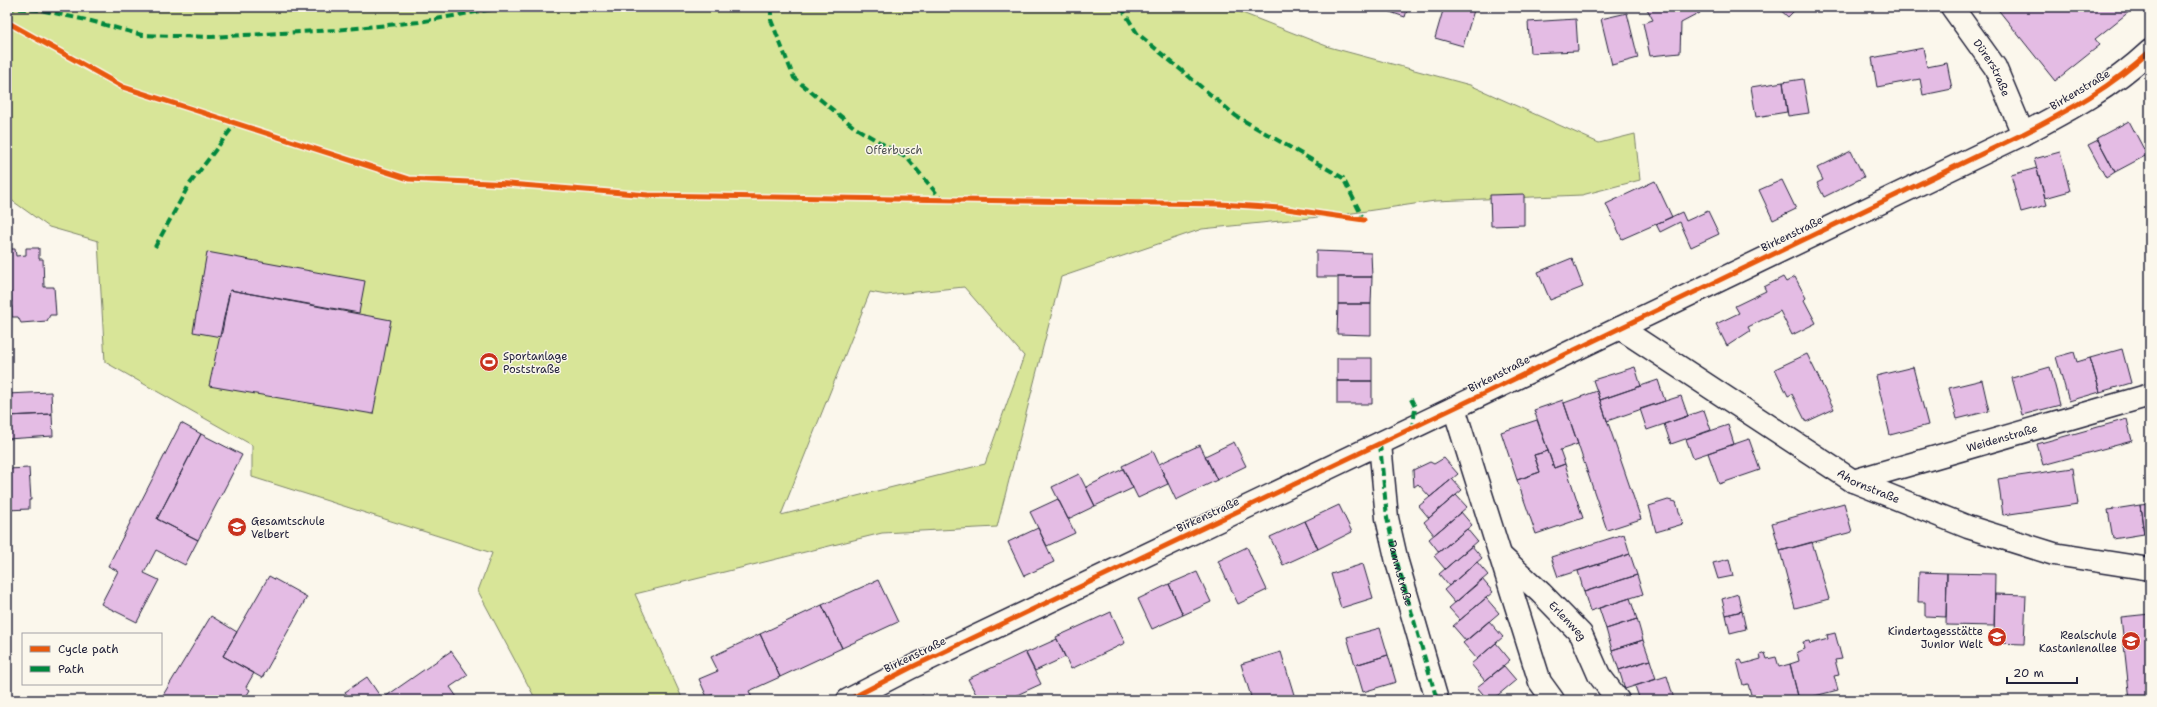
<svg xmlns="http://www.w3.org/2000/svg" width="2157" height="707" font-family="'Shantell Sans',sans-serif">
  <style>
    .green { fill: #d8e598; stroke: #7d846a; fill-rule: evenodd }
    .building { fill: #e4bce4; stroke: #22223b }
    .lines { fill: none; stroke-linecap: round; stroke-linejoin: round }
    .street-casing { stroke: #22223b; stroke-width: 25 }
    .secondary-casing { stroke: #22223b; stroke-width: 25 }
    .street { stroke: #fbf7ec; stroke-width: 22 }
    .secondary { stroke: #fbf7ec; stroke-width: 22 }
    .quiet { stroke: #00873e; stroke-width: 4; stroke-dasharray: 8 4; stroke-linecap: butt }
    .cycleway-casing { stroke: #fbf7ec; stroke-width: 8 }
    .cycleway { stroke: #e8590c; stroke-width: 5 }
    .labels { text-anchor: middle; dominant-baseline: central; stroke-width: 3; stroke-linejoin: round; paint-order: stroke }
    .street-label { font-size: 11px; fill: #22223b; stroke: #fbf7ec }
    .park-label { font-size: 11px; fill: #505352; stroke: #fbf7ec }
    .poi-label { font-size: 11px; fill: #22223b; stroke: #fbf7ec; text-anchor: start }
  </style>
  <rect width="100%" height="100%" fill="#fbf7ec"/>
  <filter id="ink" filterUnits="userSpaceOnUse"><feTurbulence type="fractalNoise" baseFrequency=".025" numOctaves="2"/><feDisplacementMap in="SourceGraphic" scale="8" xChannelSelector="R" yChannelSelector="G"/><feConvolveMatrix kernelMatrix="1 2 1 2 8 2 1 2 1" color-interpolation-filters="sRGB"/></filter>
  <g filter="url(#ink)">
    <!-- green -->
    <path class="green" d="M7,7H1227L1329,47L1470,85L1599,143L1635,134L1640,180L1582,195L1435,201L1339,215L1202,229L1061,277L997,527L882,533L635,594L683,700H536L478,591L492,553L252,477V445L105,362L98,241L49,227L7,197ZM964,287L1024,356L985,464L781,515L870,292L886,295Z"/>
    <!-- building -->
    <path class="building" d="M1381,7H1408L1405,17L1381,9Z
      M1444,7H1475L1463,46L1435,38Z
      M1646,7H1698L1700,13L1681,23L1680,53L1650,56L1643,23L1653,20Z
      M1777,7H1798L1788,17Z
      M1996,7H2135L2095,39L2100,45L2055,81Z
      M1627,13L1638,58L1612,65L1601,19Z
      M1576,19L1578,51L1530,53L1528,22Z
      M1923,48L1927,67L1947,63L1952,89L1923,95L1920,79L1877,87L1872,58Z
      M1803,79L1809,113L1788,116L1783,82Z
      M1783,82L1787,112L1756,117L1751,87Z
      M2129,121L2147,155L2115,172L2097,138Z
      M2098,140L2115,172L2106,178L2088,145Z
      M1851,151L1864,177L1824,197L1817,183L1823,180L1817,168Z
      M2060,152L2070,191L2045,198L2034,159Z
      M2037,168L2047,205L2021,212L2011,175Z
      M1782,180L1796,209L1773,220L1759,190Z
      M1655,181L1672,217L1622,239L1606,204Z
      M1524,194V225L1491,226L1490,195Z
      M7,205L12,208L7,215Z
      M1708,211L1719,234L1691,247L1680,222L1660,232L1656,224L1682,212L1686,221Z
      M26,248H39V259H43L44,287H54L56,315H50L47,321L21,323L18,317H12L11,292H7V249H15L16,256L26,255Z
      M1316,251L1371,253L1372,277H1316Z
      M207,252L365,281L359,313L230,290L221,337L193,332Z
      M1572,258L1583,287L1550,300L1538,272Z
      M1338,277H1372L1371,304H1338Z
      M1783,277L1786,282L1795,277L1806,298L1804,300L1816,323L1792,335L1780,311L1748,327L1750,331L1727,346L1716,324L1739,313L1735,306L1766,291L1764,287Z
      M230,290L391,320L373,414L209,386Z
      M1338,304H1371V335L1337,334Z
      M2122,349L2131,383L2100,392L2090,358Z
      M2074,352L2077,362L2090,358L2100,392L2069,401L2056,357Z
      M1807,354L1834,409L1806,422L1792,394L1788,396L1775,369Z
      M1337,358H1372V381H1337Z
      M1635,367L1641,386L1600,400L1593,380Z
      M1913,367L1928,425L1890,435L1876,376Z
      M2050,367L2060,405L2022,415L2012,378Z
      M1658,380L1665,401L1607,421L1600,400Z
      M1982,380L1989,411L1957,419L1949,388Z
      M1337,381H1372V404H1337Z
      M1597,391L1641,519L1607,530L1564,403Z
      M51,392L52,414L7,416V394Z
      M1681,396L1688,416L1647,430L1640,409Z
      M1563,400L1578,444L1560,450L1565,464L1554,468L1534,410Z
      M1704,410L1711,430L1671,444L1664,424Z
      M52,414L53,436L7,439V416Z
      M2127,419L2132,441L2043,465L2037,444Z
      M1537,420L1548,451L1534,455L1540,472L1517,480L1501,432Z
      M181,423L201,434L157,519L198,540L185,565L156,550L144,573L159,580L137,622L101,604L118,571L108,566Z
      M1728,425L1734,444L1693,458L1686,439Z
      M201,434L242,455L198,540L157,519Z
      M1749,439L1760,470L1719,484L1708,453Z
      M1234,442L1246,466L1217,480L1205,456Z
      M1200,445L1217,480L1176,500L1159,464Z
      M1153,451L1168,484L1138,498L1122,466Z
      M1548,451L1554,468L1565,464L1583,518L1536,534L1517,480L1540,472L1534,455Z
      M1444,458L1458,474L1430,497L1418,484L1414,487L1413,470L1430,462L1434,464Z
      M29,468L31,500H29V509L7,510V469Z
      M2073,468L2078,504L2003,515L1998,479Z
      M1123,469L1133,488L1095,506L1086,487Z
      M1079,474L1095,506L1068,519L1052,487Z
      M1452,479L1462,490L1429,518L1419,506Z
      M1456,495L1467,507L1434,535L1424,522Z
      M1058,499L1075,533L1047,546L1030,512Z
      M1668,500L1676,502L1683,524L1656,532L1649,506Z
      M1844,503L1852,532L1780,551L1772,523Z
      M2150,504V533L2144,534L2140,505Z
      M1339,505L1352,532L1318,549L1305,521Z
      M2140,505L2144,534L2113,539L2108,510Z
      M1461,512L1472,525L1439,552L1429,539Z
      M1305,521L1318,549L1283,565L1270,537Z
      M1038,528L1054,562L1024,576L1008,542Z
      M1467,529L1477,541L1445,569L1434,556Z
      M1624,534L1630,554L1558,577L1551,557Z
      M1812,542L1829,599L1795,608L1780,551Z
      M1472,546L1482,558L1449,586L1439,574Z
      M1247,547L1267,590L1238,604L1218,561Z
      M1630,554L1637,575L1584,592L1578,571Z
      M1729,559L1733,576L1718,579L1713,563Z
      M1477,562L1488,575L1455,603L1444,590Z
      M1363,564L1373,598L1341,608L1331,574Z
      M1197,572L1211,602L1183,615L1169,584Z
      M1919,572L1947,573L1946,617L1925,616V602H1918Z
      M1947,573L1995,574L1994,626L1946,625Z
      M1637,575L1643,594L1590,611L1584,592Z
      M269,576L307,597L262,678L223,656Z
      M1482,579L1493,592L1460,620L1449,608Z
      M878,580L898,622L842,648L822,605Z
      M1169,584L1183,615L1152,629L1138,599Z
      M1738,594L1742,611L1726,615L1722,599Z
      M1995,594L2026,595L2024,644L1994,643Z
      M1486,598L1499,613L1466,641L1453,626Z
      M1630,598L1637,619L1606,629L1599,608Z
      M822,605L842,648L780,677L760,634Z
      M1742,611L1746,629L1730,633L1726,615Z
      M1111,612L1125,643L1071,669L1056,637Z
      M2150,614V700H2130L2121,617Z
      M211,616L237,632L223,656L254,673L246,687L250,690L244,700H160Z
      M1637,619L1643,640L1612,650L1606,629Z
      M1489,621L1503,637L1477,659L1463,643Z
      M1380,628L1388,655L1355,665L1347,637Z
      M1835,633L1842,659L1835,660L1839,675L1834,676L1838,690L1799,700L1790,664L1799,661L1797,652L1805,649L1803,642L1809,641L1810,644L1828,639L1827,635Z
      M760,634L780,677L749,691L753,700H717L714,694L707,697L699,679L718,671L711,657Z
      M1057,639L1065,657L1035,671L1026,653Z
      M1643,640L1650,660L1619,670L1612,650Z
      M1496,643L1510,660L1485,681L1471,664Z
      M451,651L468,675L450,687L459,700H350L345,692L367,677L382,699Z
      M1025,652L1041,684L1006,700H979L968,679Z
      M1281,652L1295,698L1289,700H1252L1241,664Z
      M1765,653L1767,659L1776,657L1779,667L1790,664L1799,700H1760L1759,696L1752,698L1748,684L1743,685L1737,661L1741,660L1743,664L1761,659L1760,655Z
      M1388,655L1396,682L1363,692L1355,665Z
      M1650,660L1656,679L1625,689L1619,670Z
      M1504,666L1516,680L1492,700H1488L1477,687Z
      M1667,676L1674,699L1640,700L1635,686Z
      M14,694L23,700H11Z
      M923,695L925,700H912Z"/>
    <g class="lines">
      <defs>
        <g id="street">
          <path id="s1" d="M1952,7L1995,67L2023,134"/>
          <path id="s2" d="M1620,328L1853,481L1968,527L2054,554L2150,569"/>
          <path d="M1454,408L1540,682L1553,700"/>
          <path id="s3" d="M1380,444L1387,518L1397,562L1437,700"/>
          <path id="s4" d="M1853,481L2150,395"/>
          <path id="s5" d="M1502,557L1541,593L1581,634L1599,675L1618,700"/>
        </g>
        <path id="secondary" d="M848,700L912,667C1283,490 1653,313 2023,134C2071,109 2110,88 2150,51"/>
      </defs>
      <!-- street casing -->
      <use href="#street" class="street-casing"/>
      <!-- secondary casing -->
      <use href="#secondary" class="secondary-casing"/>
      <!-- street -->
      <use href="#street" class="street"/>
      <!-- secondary -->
      <use href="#secondary" class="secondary"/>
      <!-- quiet -->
      <path class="quiet" d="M771,7V20L794,78L854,127L908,159L942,200
        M1121,7L1137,33L1236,116L1343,178L1364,220
        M7,8L40,10L91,21L142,35L210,37L335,30L419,22L504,7
        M155,247L189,185L235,124
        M1411,399L1415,407L1413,429
        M1380,444L1387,518L1397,562L1437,700"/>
      <defs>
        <path id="cycleway" d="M7,22L123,87L409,179L509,184L648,195L1220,204L1280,208L1364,220
          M848,700L912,667C1283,490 1653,313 2023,134C2071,109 2110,88 2150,51"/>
      </defs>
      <!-- cycleway casing -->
      <use href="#cycleway" class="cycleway-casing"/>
      <!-- cycleway -->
      <use href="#cycleway" class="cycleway"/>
    </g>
  </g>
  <!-- icons -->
  <defs>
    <symbol id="stadium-disc" viewBox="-11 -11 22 22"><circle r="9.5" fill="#c8321e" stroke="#fbf7ec"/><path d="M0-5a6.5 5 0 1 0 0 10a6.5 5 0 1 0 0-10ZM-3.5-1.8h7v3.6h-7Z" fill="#fff"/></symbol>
    <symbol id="school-disc" viewBox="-11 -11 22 22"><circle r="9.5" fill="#c8321e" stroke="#fbf7ec"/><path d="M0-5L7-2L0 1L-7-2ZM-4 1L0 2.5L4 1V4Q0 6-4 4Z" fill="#fff"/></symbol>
  </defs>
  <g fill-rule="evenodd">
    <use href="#stadium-disc" x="478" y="351" width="22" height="22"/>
    <use href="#school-disc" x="226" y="516" width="22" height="22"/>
    <use href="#school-disc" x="1986" y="626" width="22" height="22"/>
    <use href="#school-disc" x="2120" y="630" width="22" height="22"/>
  </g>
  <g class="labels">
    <!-- street labels -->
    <g class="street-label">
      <text stroke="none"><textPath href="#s1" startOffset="73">Dürerstraße</textPath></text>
      <text transform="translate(2080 90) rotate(-31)">Birkenstraße</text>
      <text transform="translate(1792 234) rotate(-26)">Birkenstraße</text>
      <text transform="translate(1499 374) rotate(-27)">Birkenstraße</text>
      <text stroke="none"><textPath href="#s4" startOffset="155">Weidenstraße</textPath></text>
      <text stroke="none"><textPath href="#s2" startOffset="295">Ahornstraße</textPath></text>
      <text transform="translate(1208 515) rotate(-25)">Birkenstraße</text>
      <text stroke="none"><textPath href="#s3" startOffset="131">Dammstraße</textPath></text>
      <text stroke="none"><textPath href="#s5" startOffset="92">Erlenweg</textPath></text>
      <text transform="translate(915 655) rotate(-26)">Birkenstraße</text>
    </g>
    <!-- park labels -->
    <g class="park-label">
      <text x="894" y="150">Offerbusch</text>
    </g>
    <!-- poi labels -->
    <g class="poi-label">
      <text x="503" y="356">Sportanlage<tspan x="503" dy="13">Poststraße</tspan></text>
      <text x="251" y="521">Gesamtschule<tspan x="251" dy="13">Velbert</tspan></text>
      <text x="1983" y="631" text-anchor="end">Kindertagesstätte<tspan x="1983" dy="13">Junior Welt</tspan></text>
      <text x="2117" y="635" text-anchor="end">Realschule<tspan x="2117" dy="13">Kastanienallee</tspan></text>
    </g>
  </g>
  <!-- margin -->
  <rect width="2157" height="707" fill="none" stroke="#fbf7ec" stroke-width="24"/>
  <rect x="12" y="12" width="2133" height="683" fill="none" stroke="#22223b" stroke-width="1.5" filter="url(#ink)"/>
  <!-- legend -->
  <rect x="22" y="633" width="140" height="52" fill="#fbf7ec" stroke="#a4a2a5"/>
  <rect x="30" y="646" width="20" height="6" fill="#e8590c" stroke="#a4a2a5"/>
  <text x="58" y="653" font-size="12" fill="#22223b">Cycle path</text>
  <rect x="30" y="666" width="20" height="6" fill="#00873e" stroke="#a4a2a5"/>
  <text x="58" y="673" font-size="12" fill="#22223b">Path</text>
  <!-- scale -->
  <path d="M2007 677v6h70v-6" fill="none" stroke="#22223b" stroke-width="2"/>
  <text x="2013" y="677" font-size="12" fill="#22223b" stroke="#fbf7ec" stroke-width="3" paint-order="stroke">20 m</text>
</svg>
